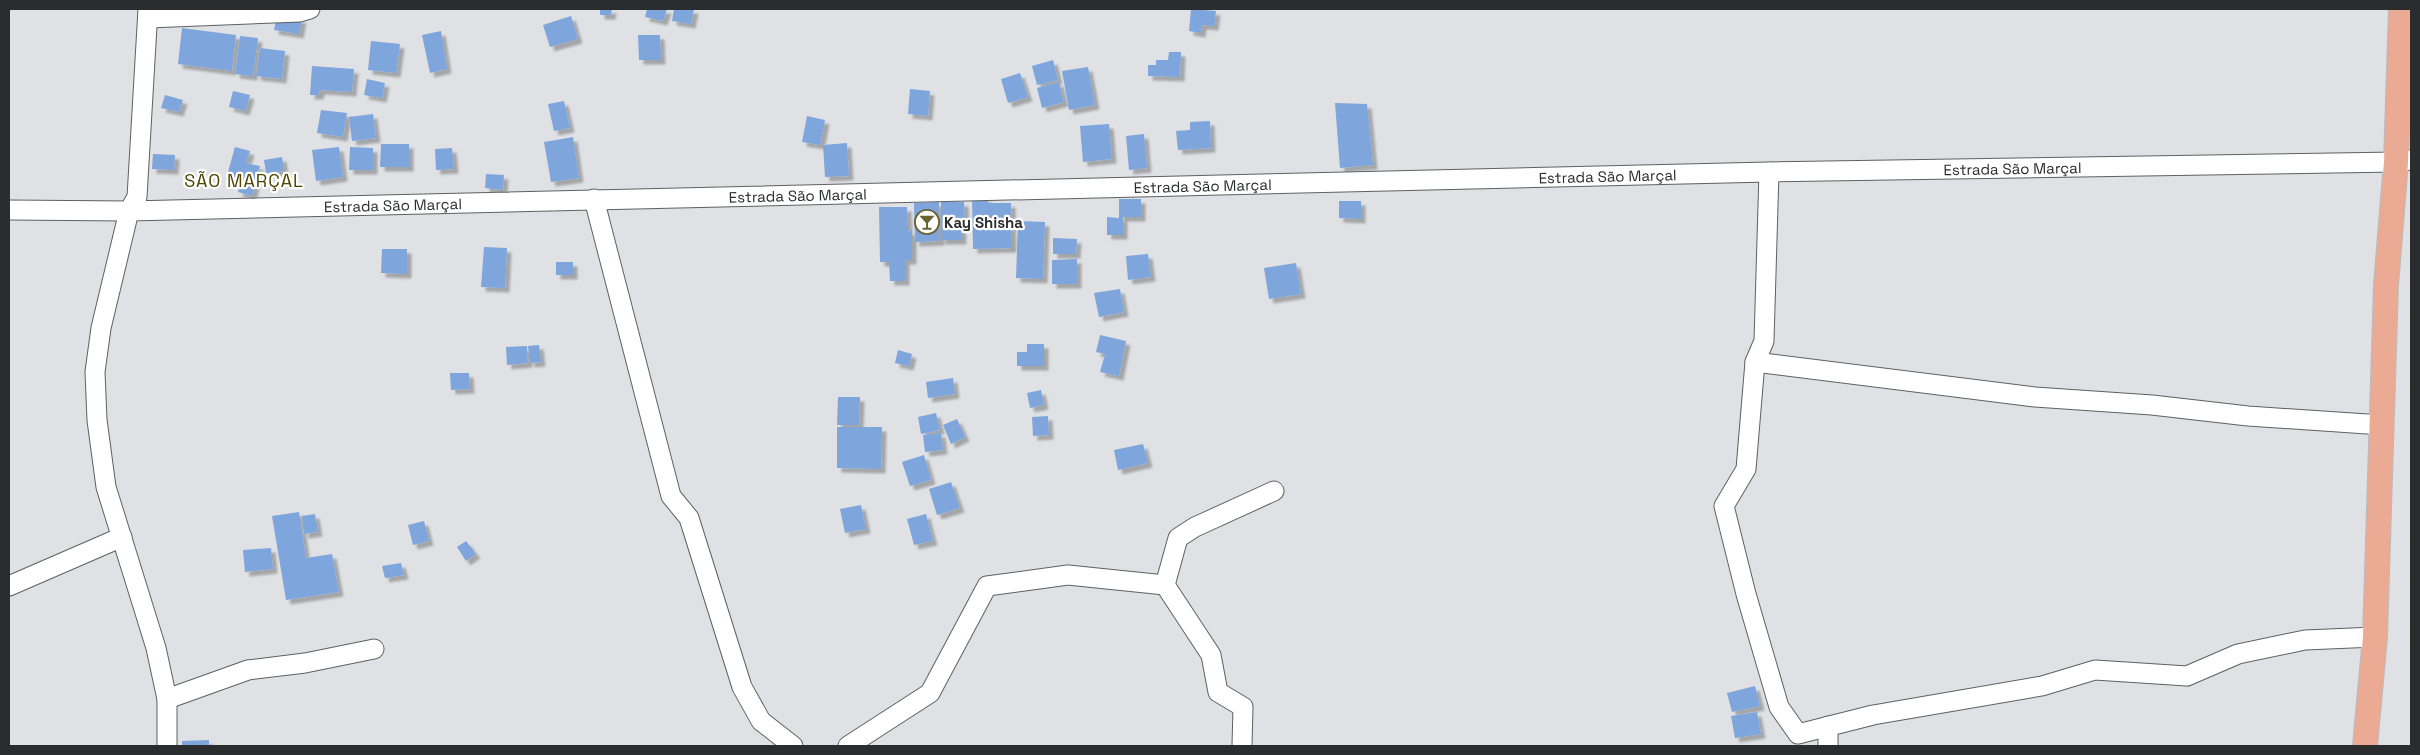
<svg xmlns="http://www.w3.org/2000/svg" width="2420" height="755" font-family="'Space Grotesk',sans-serif">
  <style>
    .building { fill: #7ea5dc; filter: url(#shadow) }
    .lines { fill: none; stroke-linecap: round; stroke-linejoin: round }
    .minor-casing { stroke: #5e6062; stroke-width: 21 }
    .major-casing { stroke: #bbbbbc; stroke-width: 26 }
    .minor { stroke: #fff; stroke-width: 19 }
    .major { stroke: #ebaa94; stroke-width: 24 }
    .labels { text-anchor: middle; dominant-baseline: central; stroke-width: 4.5; stroke-linejoin: round; paint-order: stroke }
    .street-label { font-size: 15px; fill: #2b2c2d; stroke: #fff }
    .poi-label { font-size: 15px; font-weight: bold; fill: #2b2c2d; stroke: #fff; text-anchor: start }
    .quarter-label { font-size: 18px; letter-spacing: 1px; fill: #4d4501; stroke: #fff }
  </style>
  <defs>
    <filter id="shadow"><feDropShadow dx="4.5" dy="4.5" stdDeviation="1" flood-color="#0004"/></filter>
  </defs>
  <rect width="100%" height="100%" fill="#dfe1e4"/>
  <!-- building -->
  <path class="building" d="M600,9H612L611,15H600Z
    M647,9H667L663,21L645,17Z
    M674,9H694L691,24L672,21Z
    M1191,9L1216,11L1214,26L1202,25L1201,33L1189,31Z
    M277,15L302,19L299,34L274,30Z
    M571,16L578,39L550,47L543,25Z
    M182,28L236,35L232,71L178,64Z
    M441,31L447,69L430,73L422,35Z
    M638,35H660L661,60H639Z
    M240,36L258,38L253,76L235,74Z
    M371,41L400,44L396,73L368,70Z
    M260,48L285,51L282,79L256,76Z
    M1169,52H1181L1180,77L1148,76V65H1156V60H1168Z
    M1053,60L1058,80L1037,85L1032,66Z
    M312,66L354,69L352,92L320,90L319,95H310Z
    M1088,67L1095,105L1069,110L1062,71Z
    M1020,73L1028,97L1008,103L1001,79Z
    M367,79L385,83L382,98L364,95Z
    M1059,82L1064,102L1042,108L1037,88Z
    M910,89L930,91L928,116L908,114Z
    M233,91L250,95L245,111L229,107Z
    M165,95L183,100L179,112L161,108Z
    M564,101L570,128L554,131L548,104Z
    M1335,103L1367,104L1373,165L1340,168Z
    M321,110L347,113L343,137L317,133Z
    M373,114L376,138L352,141L349,117Z
    M807,116L825,120L820,145L802,142Z
    M1210,121L1211,148L1178,150L1176,131L1190,130V122Z
    M1109,124L1112,159L1083,162L1080,126Z
    M1144,134L1147,168L1129,170L1126,136Z
    M573,137L579,178L551,182L544,142Z
    M847,143L849,176L825,177L823,145Z
    M381,144H409V167H380Z
    M235,147L250,151L246,163L260,166L252,196L238,192L240,183L226,179Z
    M339,147L343,177L316,181L312,150Z
    M350,147L373,148V170H349Z
    M452,148L454,169L436,170L435,149Z
    M153,154L175,155L174,170L152,169Z
    M282,157L284,171L266,173L264,160Z
    M486,174L504,175L503,190L485,188Z
    M972,198H988V203H1011L1012,248L973,249Z
    M1119,199H1141V217H1123V235H1107V217L1119,218Z
    M1339,201H1361V219L1339,218Z
    M939,202L940,241L915,242L914,203Z
    M941,202H964L965,223H961L962,240H941Z
    M879,207H907L908,231L912,230V260H905V281H890L889,262H880Z
    M1018,221L1045,222L1043,279L1016,278Z
    M1053,238L1077,239L1076,254H1053Z
    M484,247L507,248L505,288L481,287Z
    M382,249H407V274L381,273Z
    M1148,254L1151,277L1128,280L1126,256Z
    M1077,259V284H1052V260Z
    M556,262H573V275H556Z
    M1296,263L1301,294L1269,299L1264,268Z
    M1120,289L1124,312L1099,317L1094,293Z
    M1100,335L1126,341L1119,376L1100,372L1105,354L1096,352Z
    M1027,344H1044V366H1017V352H1027Z
    M539,345L541,362L530,363L528,346Z
    M527,346L528,363L507,365L506,347Z
    M898,350L912,354L909,366L895,363Z
    M450,373H469L470,389L451,390Z
    M953,378L955,394L928,398L926,382Z
    M1041,390L1044,405L1030,408L1027,393Z
    M838,397H860L859,425H837Z
    M936,413L940,430L921,434L918,417Z
    M1048,416L1049,435L1033,436L1032,417Z
    M957,419L965,437L951,444L943,425Z
    M837,427H882L881,469L837,468Z
    M941,433L943,450L925,452L923,435Z
    M1143,444L1148,463L1118,470L1114,450Z
    M924,455L931,480L910,486L902,462Z
    M951,482L960,508L937,515L929,489Z
    M861,505L866,529L845,533L840,509Z
    M299,512L306,558L332,554L339,592L286,600L272,516Z
    M315,514L318,532L304,534L302,516Z
    M926,514L933,541L914,545L907,519Z
    M424,521L429,541L413,545L408,525Z
    M466,541L476,554L466,561L457,547Z
    M271,548L273,569L245,572L243,550Z
    M401,563L404,575L385,578L382,566Z
    M1755,686L1760,706L1732,712L1727,693Z
    M1757,712L1761,734L1735,738L1731,716Z
    M209,740V746H182V741Z"/>
  <g class="lines">
    <defs>
      <g id="minor">
        <path d="M148,9L137,197L129,211L101,328L95,372L97,420L106,487L156,648L167,699V746"/>
        <path d="M148,18L300,12L310,9"/>
        <path d="M1769,172L1764,341L1755,362L1746,469L1724,506L1746,594L1779,707L1798,734L1873,715L2042,686L2095,670L2187,676L2238,654L2305,640L2375,637"/>
        <path d="M594,199L671,496L689,518L742,687L761,721L793,746"/>
        <path id="s1" d="M9,210L129,211L1769,172L2396,162L2411,160"/>
        <path d="M1755,362L2035,397L2152,405L2248,416L2382,425"/>
        <path d="M1165,585L1178,538L1195,527L1274,491"/>
        <path d="M9,586L122,537"/>
        <path d="M167,699L248,670L305,663L374,649"/>
        <path d="M1828,726V746"/>
        <path d="M848,746L930,693L987,586L1068,575L1165,585L1211,655L1218,692L1243,707L1242,746"/>
      </g>
      <path id="major" d="M2365,746L2375,637L2386,285L2396,162L2401,9"/>
    </defs>
    <!-- minor casing -->
    <use href="#minor" class="minor-casing"/>
    <!-- major casing -->
    <use href="#major" class="major-casing"/>
    <!-- minor -->
    <use href="#minor" class="minor"/>
    <!-- major -->
    <use href="#major" class="major"/>
  </g>
  <!-- icons -->
  <defs>
    <symbol id="bar-ring" viewBox="-11 -11 22 22"><circle r="9.5" fill="#fff" stroke="#6b6330" stroke-width="1.5"/><path d="M-6-5H6L.8 .8V4.5H3.5V6h-7V4.5H-.8V.8Z" fill="#6b6330"/></symbol>
  </defs>
  <g fill-rule="evenodd">
    <use href="#bar-ring" x="913" y="208" width="28" height="28"/>
  </g>
  <g class="labels">
    <!-- street labels -->
    <g class="street-label">
      <text stroke="none"><textPath href="#s1" startOffset="2004">Estrada São Marçal</textPath></text>
      <text stroke="none"><textPath href="#s1" startOffset="1599">Estrada São Marçal</textPath></text>
      <text stroke="none"><textPath href="#s1" startOffset="1194">Estrada São Marçal</textPath></text>
      <text stroke="none"><textPath href="#s1" startOffset="789">Estrada São Marçal</textPath></text>
      <text stroke="none"><textPath href="#s1" startOffset="384">Estrada São Marçal</textPath></text>
    </g>
    <!-- poi labels -->
    <g class="poi-label">
      <text x="944" y="222">Kay Shisha</text>
    </g>
    <!-- quarter labels -->
    <g class="quarter-label">
      <text x="244" y="180">SÃO MARÇAL</text>
    </g>
  </g>
  <!-- border -->
  <rect width="2420" height="755" fill="none" stroke="#2b2c2d" stroke-width="20"/>
</svg>
